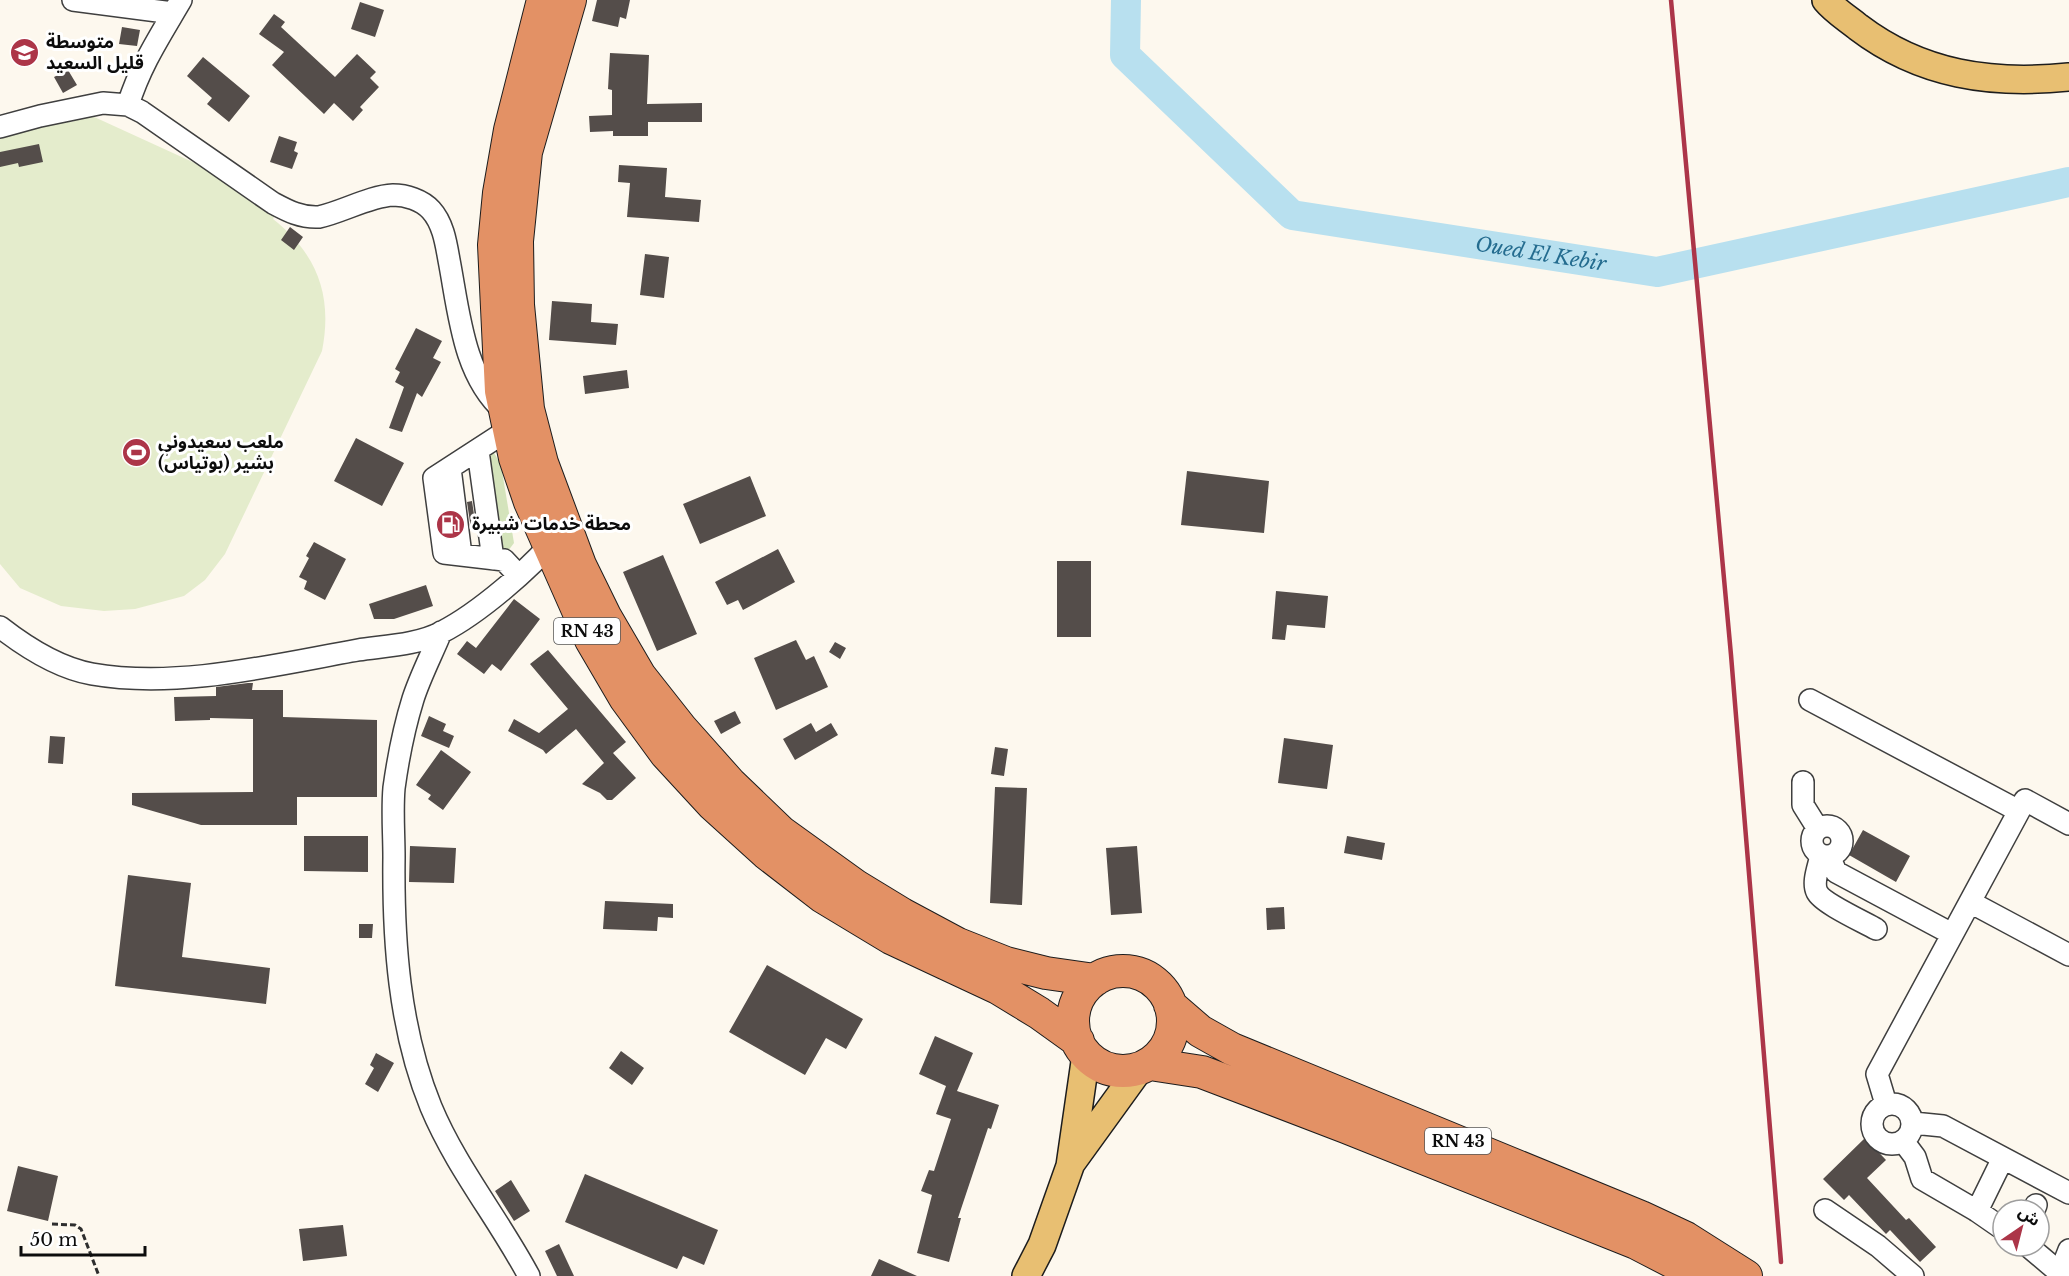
<svg xmlns="http://www.w3.org/2000/svg" width="2069" height="1276" font-family="'Libre Baskerville','Noto Sans Arabic',serif">
  <style>
    .garden { fill: #d4e3bb }
    .pitch { fill: #e4eccc }
    .lines { fill: none; stroke-linecap: round; stroke-linejoin: round }
    .river { stroke: #b8e0ef; stroke-width: 30 }
    .building { fill: #544d4a }
    .minor-casing { stroke: #3f3f3f; stroke-width: 24 }
    .major-casing { stroke: #1d1d1d; stroke-width: 30 }
    .highway-casing { stroke: #1d1d1d; stroke-width: 34 }
    .path { stroke: #2e2e2e; stroke-width: 3; stroke-dasharray: 6 3; stroke-linecap: butt }
    .minor { stroke: #fff; stroke-width: 21 }
    .major { stroke: #e8bf72; stroke-width: 27 }
    .highway { stroke: #e39165; stroke-width: 32 }
    .rail { stroke: #ac3548; stroke-width: 4.5 }
    .labels { text-anchor: middle; dominant-baseline: central; stroke-width: 6; stroke-linejoin: round; paint-order: stroke }
    .shield { fill: #fff; stroke: #555; stroke-width: 1.5 }
    .shield-label { font-size: 16px; font-weight: bold; fill: #0c0c0c }
    .poi-label { font-size: 18px; font-weight: bold; fill: #0c0c0c; stroke: #fff; text-anchor: start }
    .water-label { font-size: 20px; font-style: italic; fill: #246c8f; stroke: #fff }
  </style>
  <rect width="100%" height="100%" fill="#fdf8ee"/>
  <!-- garden -->
  <path class="garden" d="M493,451L501,465L514,543L508,551L500,548L489,456Z"/>
  <!-- pitch -->
  <path class="pitch" d="M79,110L282,203L273,219C317,254 333,295 322,351L225,554L205,580L184,596L135,609L104,611L61,606L20,588L0,564V132L51,118L73,122Z"/>
  <g class="lines">
    <!-- river -->
    <path class="river" id="s1" d="M1126,0L1125,55L1292,215L1657,272L2069,182"/>
  </g>
  <!-- building -->
  <path class="building" d="M597,0H630L626,19L620,17L618,27L592,21Z
    M360,2L384,10L375,37L351,29Z
    M274,14L285,22L281,27L335,77L357,54L376,72L370,78L379,87L360,107L363,110L353,121L334,103L324,114L272,65L284,52L259,34Z
    M122,27L140,30L137,46L119,44Z
    M610,53L649,55L647,104L702,103V122H648V136H613V131L590,132L589,116L612,115V90L608,89Z
    M203,57L250,96L229,122L207,104L212,98L187,76Z
    M68,70L77,85L63,93L54,77Z
    M279,136L297,142L294,151L298,153L292,169L270,162Z
    M39,144L43,162L19,167L18,163L0,167V152Z
    M619,165L667,168L665,197L701,200L699,222L627,217L630,183L618,182Z
    M290,227L303,237L294,250L281,240Z
    M645,254L669,257L664,298L640,295Z
    M552,301L592,304L591,322L618,324L616,345L549,340Z
    M416,328L442,341L433,358L441,362L422,397L417,393L402,432L389,428L404,387L395,382L400,372L395,369Z
    M627,370L629,388L585,394L583,376Z
    M356,438L404,463L382,506L334,481Z
    M1187,471L1269,481L1264,533L1181,525Z
    M750,476L766,516L700,544L683,504Z
    M472,501L476,528L471,529L467,502Z
    M314,542L346,559L325,600L304,589L307,581L299,577L309,558L306,556Z
    M778,549L795,582L743,610L738,600L727,605L715,582Z
    M663,555L697,634L657,651L623,572Z
    M1057,561H1091V637H1057Z
    M426,585L433,606L394,619H374L369,604Z
    M1276,591L1328,596L1325,628L1287,625L1285,640L1272,639Z
    M514,599L540,619L501,671L492,664L484,674L457,654L467,641L476,648Z
    M796,640L806,660L814,656L828,687L776,710L754,658Z
    M835,642L846,648L840,659L829,652Z
    M548,650L626,742L613,753L636,778L612,800H607L600,793L582,784L604,763L576,729L546,754L543,750L508,731L514,719L539,733L568,709L530,664Z
    M248,683H253L252,690H283V717L377,720V797H297V825H201L132,805V793L253,792V719L210,718V720L175,721L174,697L216,696V687Z
    M735,711L741,723L721,734L714,721Z
    M429,716L446,724L443,731L454,736L449,748L421,736Z
    M811,723L816,732L831,723L838,735L795,760L783,739Z
    M50,736L65,737L63,764L48,763Z
    M1284,738L1333,745L1327,789L1278,783Z
    M995,747L1008,749L1004,776L991,774Z
    M441,750L471,772L443,810L428,799L431,795L416,785Z
    M995,787L1027,788L1022,905L990,903Z
    M1863,830L1910,856L1896,882L1849,855Z
    M304,836H368V872L304,871Z
    M1347,836L1385,843L1382,860L1344,853Z
    M410,846L456,848L454,883L409,882Z
    M1137,846L1142,913L1111,915L1106,848Z
    M128,875L191,883L182,957L270,968L266,1004L115,986Z
    M605,901L673,904V918L658,917L657,931L603,929Z
    M1284,907L1285,929L1267,930L1266,908Z
    M359,924H373L372,938H359Z
    M767,965L863,1019L846,1049L826,1038L805,1075L729,1032Z
    M935,1036L973,1053L957,1091L999,1105L991,1129L988,1128L958,1218H961L949,1262L917,1253L932,1195L921,1191L929,1170L934,1171L951,1119L936,1114L946,1086L919,1074Z
    M621,1051L644,1068L632,1085L609,1068Z
    M376,1053L394,1063L378,1092L365,1084L374,1068L370,1065Z
    M1865,1138L1886,1160L1867,1178L1906,1220L1909,1218L1936,1247L1920,1262L1890,1230L1886,1234L1849,1195L1844,1200L1823,1179Z
    M18,1166L58,1176L48,1221L7,1211Z
    M585,1174L718,1230L704,1265L683,1256L677,1269L565,1222Z
    M511,1180L530,1211L514,1221L495,1191Z
    M343,1225L347,1256L303,1261L299,1229Z
    M559,1244L574,1276H557L545,1251Z
    M879,1259L917,1276H871Z"/>
  <g class="lines">
    <defs>
      <path id="minor" d="M73,0L173,13
        M181,0C160,36 141,64 128,105L142,112L273,203C288,211 301,218 319,217C342,212 370,196 393,195C406,195 422,200 431,210C443,223 446,243 449,260C459,312 463,375 504,411
        M0,127L40,116L103,103L128,105
        M478,451L493,559
        M450,468L461,555
        M518,575L504,560L444,553L434,478L519,423
        M0,627C27,648 58,668 92,674C178,689 273,665 358,650C384,646 418,645 442,632C479,613 530,569 557,537
        M441,632C432,654 420,677 413,699C404,728 398,759 394,788C392,811 394,834 394,857C393,941 399,1029 431,1107C456,1167 498,1218 529,1276
        M1810,700L2019,811
        M1803,782V805L1818,829
        M1812 841a15 15 0 1 1 30 0a15 15 0 1 1-30 0Z
        M1821,855C1819,866 1812,882 1817,892C1822,903 1864,922 1876,929
        M1829,856L1836,872L1952,934
        M1970,902L2069,955
        M1872 1124a20 20 0 1 1 40 0a20 20 0 1 1-40 0Z
        M1886,1104L1877,1074L2025,800L2069,824
        M1913,1123L1943,1126L2069,1193
        M1903,1141L1915,1157L1922,1179L1977,1211L2003,1229
        M1825,1210L1878,1246L1913,1276
        M2034,1210L2036,1205
        M1977,1211L2003,1158
        M2028,1246L2060,1273V1276
        M2060,1273L2069,1250"/>
      <path id="major" d="M1826,0C1835,11 1847,18 1858,27C1921,75 1992,85 2069,77
        M1072,1162L1140,1068
        M1026,1276L1042,1245L1070,1166L1086,1055"/>
      <path id="highway" d="M543,0L510,130L499,193L494,245L501,391L515,458L530,502L591,640L625,698L666,754L713,805L766,853L823,897L891,938L998,988L1039,1013L1078,1041
        M570,0L526,152L517,241L518,305L528,409L542,463L580,565L605,616L640,676L681,728L730,783L781,832L856,886L902,914L958,944L1006,963L1046,973L1095,980
        M1073 1021a50 50 0 1 1 100 0a50 50 0 1 1-100 0Z
        M1170,1005L1200,1031L1232,1049L1641,1217L1686,1238L1746,1276
        M1150,1064L1202,1072L1346,1127L1636,1243L1700,1276"/>
    </defs>
    <!-- minor casing -->
    <use href="#minor" class="minor-casing"/>
    <!-- major casing -->
    <use href="#major" class="major-casing"/>
    <!-- highway casing -->
    <use href="#highway" class="highway-casing"/>
    <!-- path -->
    <path class="path" d="M52,1224L75,1225L81,1229L99,1276"/>
    <!-- minor -->
    <use href="#minor" class="minor"/>
    <!-- major -->
    <use href="#major" class="major"/>
    <!-- highway -->
    <use href="#highway" class="highway"/>
    <!-- rail -->
    <path class="rail" d="M1671,0L1731,655L1781,1262"/>
  </g>
  <!-- icons -->
  <defs>
    <symbol id="school-disc" viewBox="-11 -11 22 22"><circle r="9.5" fill="#ac3548" stroke="#fff"/><path d="M0-5L7-2L0 1L-7-2ZM-4 1L0 2.5L4 1V4Q0 6-4 4Z" fill="#fff"/></symbol>
    <symbol id="stadium-disc" viewBox="-11 -11 22 22"><circle r="9.5" fill="#ac3548" stroke="#fff"/><path d="M0-5a6.5 5 0 1 0 0 10a6.5 5 0 1 0 0-10ZM-3.5-1.8h7v3.6h-7Z" fill="#fff"/></symbol>
    <symbol id="fuel-disc" viewBox="-11 -11 22 22"><circle r="9.5" fill="#ac3548" stroke="#fff"/><path d="M-5.5-6h7V0h2V4h1.3V-2.5L3-4.5l.8-.8L6-3V5H2.5V1h-1V6h-7ZM-4.2-4.7v3.2H.2V-4.7Z" fill="#fff"/></symbol>
  </defs>
  <g fill-rule="evenodd">
    <use href="#school-disc" x="8" y="36" width="33" height="33"/>
    <use href="#stadium-disc" x="120" y="436" width="33" height="33"/>
    <use href="#fuel-disc" x="434" y="508" width="33" height="33"/>
  </g>
  <g class="labels">
    <!-- shield labels -->
    <g class="shield">
      <rect x="554" y="618" width="66" height="26" rx="4.5"/>
      <rect x="1425" y="1128" width="66" height="26" rx="4.5"/>
    </g>
    <g class="shield-label">
      <text x="587" y="631">RN 43</text>
      <text x="1458" y="1141">RN 43</text>
    </g>
    <!-- poi labels -->
    <g class="poi-label">
      <text x="46" y="42">متوسطة<tspan x="46" dy="21">قليل السعيد</tspan></text>
      <text x="158" y="442">ملعب سعيدوني<tspan x="158" dy="21">بشير (بوتياس)</tspan></text>
      <text x="472" y="524">محطة خدمات شبيرة</text>
    </g>
    <!-- water labels -->
    <g class="water-label">
      <text stroke="none"><textPath href="#s1" startOffset="538">Oued El Kebir</textPath></text>
    </g>
  </g>
  <!-- north arrow -->
  <g transform="translate(2021 1228) rotate(35)"><circle r="28" fill="#ffffff" stroke="#9e9e9e" stroke-width="1.5"/>
  <path d="M0-4.5L10 22L0 15L-10 22Z" fill="#ac3548"/>
  <text y="-9" font-size="16" font-weight="bold" text-anchor="middle" fill="#0c0c0c">ش</text>
  </g>
  <!-- scale -->
  <path d="M21 1246v9h124v-9" fill="none" stroke="#0c0c0c" stroke-width="3"/>
  <text x="30" y="1246" font-size="18" fill="#0c0c0c" stroke="#ffffff" stroke-width="4.5" paint-order="stroke">50 m</text>
</svg>
